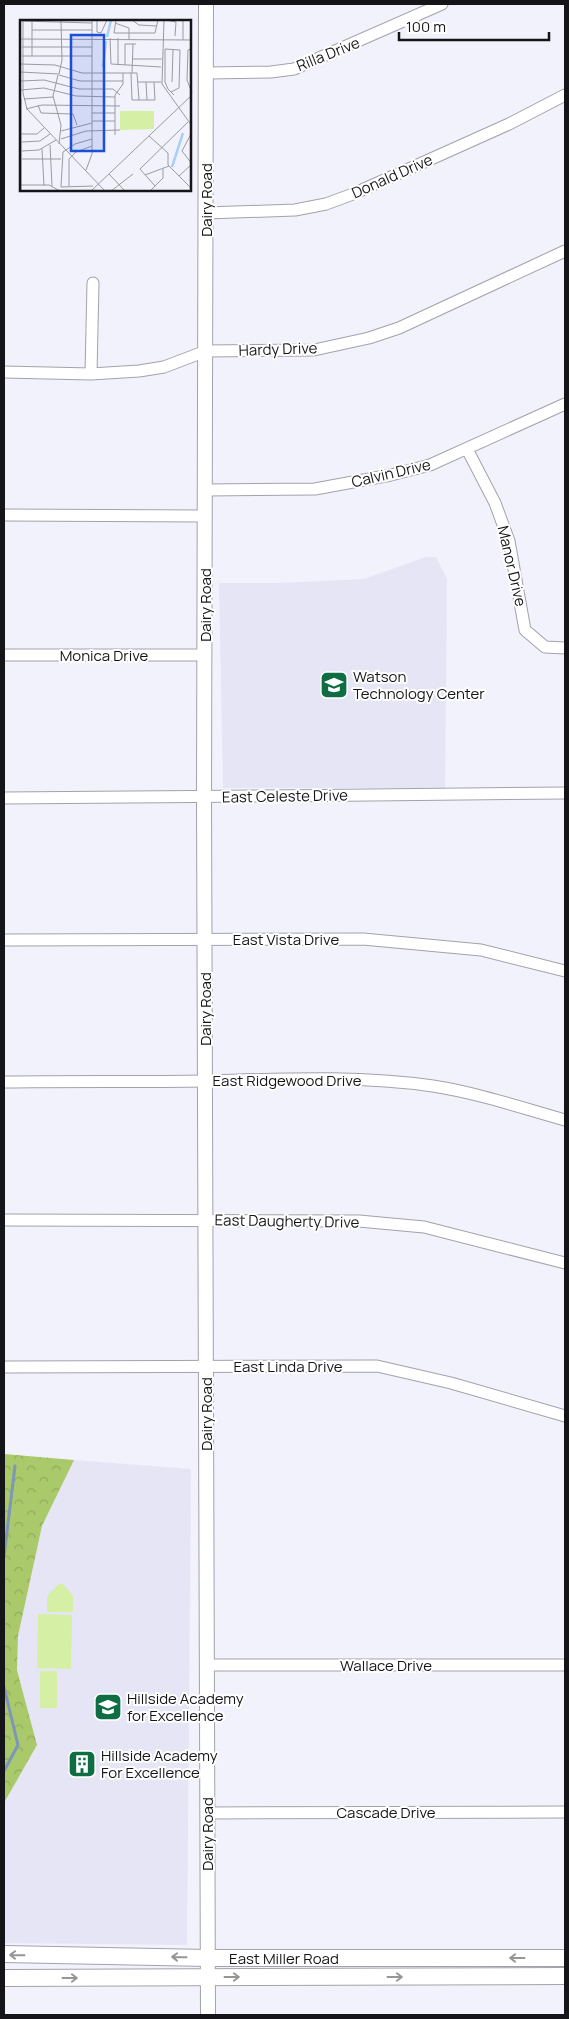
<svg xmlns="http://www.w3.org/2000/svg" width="569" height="2019" font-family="Manrope,sans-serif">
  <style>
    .built { fill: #e6e5f6 }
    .forest { fill: url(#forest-crowns) }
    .park { fill: #d5efa4 }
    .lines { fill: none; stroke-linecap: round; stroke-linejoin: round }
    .stream { stroke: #7c97b8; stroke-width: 3 }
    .minor-casing { stroke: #a3a2ab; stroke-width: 13 }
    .tertiary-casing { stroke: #a3a2ab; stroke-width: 16 }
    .secondary-casing { stroke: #a3a2ab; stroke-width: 18 }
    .minor { stroke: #fff; stroke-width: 11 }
    .tertiary { stroke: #fff; stroke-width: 14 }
    .secondary { stroke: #fff; stroke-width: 16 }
    .oneway { stroke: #969698 }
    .labels { text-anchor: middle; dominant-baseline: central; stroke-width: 4; stroke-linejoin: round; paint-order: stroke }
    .street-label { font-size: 15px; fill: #151519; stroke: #fff }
    .poi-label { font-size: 15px; fill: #151519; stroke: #fff; text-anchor: start }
    .inset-river { fill: none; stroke: #a8cffc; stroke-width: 2.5 }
    .inset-road { fill: none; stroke: #9a9aa1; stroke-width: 1 }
    .view { fill: #1d4ed8; fill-opacity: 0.15; stroke: #1d4ed8; stroke-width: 2.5 }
    .inset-edge { fill: none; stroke: #151519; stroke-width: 2.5 }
  </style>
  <defs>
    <pattern id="forest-crowns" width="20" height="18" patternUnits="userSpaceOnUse" patternTransform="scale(1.25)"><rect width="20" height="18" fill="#aac96a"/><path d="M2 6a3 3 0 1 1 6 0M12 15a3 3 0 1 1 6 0" fill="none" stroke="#91ac5b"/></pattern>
  </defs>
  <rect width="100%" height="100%" fill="#f2f2fc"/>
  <!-- built -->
  <path class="built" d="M426,557H436L447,579L445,788H223L219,583H279L364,579Z
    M74,1460L191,1469L187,1945L4,1943V1803L37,1745L17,1670L18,1636L42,1526Z"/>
  <!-- forest -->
  <path class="forest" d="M4,1454L74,1460L42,1526L18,1636L17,1670L37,1745L4,1803Z"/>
  <!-- park -->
  <path class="park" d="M59,1584H63L73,1596V1612H47V1596Z
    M38,1614L72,1615L71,1669L37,1668Z
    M40,1671H55L57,1673V1708H40Z"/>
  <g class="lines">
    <!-- stream -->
    <path class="stream" d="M4,1556L15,1466
      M4,1687L18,1745L4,1771"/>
    <defs>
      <path id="minor" d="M207,73L271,72L294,69L442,4
        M206,213L295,210L326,204L353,194L509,124L565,95
        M4,372L91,374L139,371L164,367L206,351L314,350L369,338L399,328L565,251
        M91,374L93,283
        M467,449L495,503L509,541L525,630L545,647L565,648
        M205,490L315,489L391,475L430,465L565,404
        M4,515L205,516
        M4,655H205
        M4,798C191,798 378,794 565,793
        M4,940L363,939L481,950L565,971
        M4,1082C71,1081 138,1082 205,1081C281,1079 357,1075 433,1086C478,1093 522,1108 565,1120
        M4,1220L359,1221L424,1227L565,1263
        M4,1367L377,1366L451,1383L565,1416
        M207,1665H565
        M207,1813L565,1812"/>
      <path id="tertiary" d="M206,4L204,798L208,2015"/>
      <g id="secondary">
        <path id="s1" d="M4,1954L208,1958H565"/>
        <path d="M4,1978L565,1976"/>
      </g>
    </defs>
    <!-- minor casing -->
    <use href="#minor" class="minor-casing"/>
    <!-- tertiary casing -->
    <use href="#tertiary" class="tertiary-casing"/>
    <!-- secondary casing -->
    <use href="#secondary" class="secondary-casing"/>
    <!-- minor -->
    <use href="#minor" class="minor"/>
    <!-- tertiary -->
    <use href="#tertiary" class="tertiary"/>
    <!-- secondary -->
    <use href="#secondary" class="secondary"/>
  </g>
  <!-- one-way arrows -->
  <defs><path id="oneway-shaft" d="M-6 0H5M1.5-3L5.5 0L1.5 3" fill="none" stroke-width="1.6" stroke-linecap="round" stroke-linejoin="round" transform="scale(1.25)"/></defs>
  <g class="oneway">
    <use href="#oneway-shaft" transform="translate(17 1955) rotate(-179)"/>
    <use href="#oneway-shaft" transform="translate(179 1957) rotate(-179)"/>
    <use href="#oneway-shaft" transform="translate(517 1958) rotate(-180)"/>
    <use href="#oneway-shaft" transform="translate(232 1977)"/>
    <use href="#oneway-shaft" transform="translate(395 1977)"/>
    <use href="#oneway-shaft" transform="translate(70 1978)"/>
  </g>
  <!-- icons -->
  <defs>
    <symbol id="school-square" viewBox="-11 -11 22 22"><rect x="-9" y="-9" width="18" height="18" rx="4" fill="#0e6d42" stroke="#fff"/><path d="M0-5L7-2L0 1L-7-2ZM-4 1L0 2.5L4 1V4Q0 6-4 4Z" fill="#fff"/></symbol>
    <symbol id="building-square" viewBox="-11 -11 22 22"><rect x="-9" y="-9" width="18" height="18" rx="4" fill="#0e6d42" stroke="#fff"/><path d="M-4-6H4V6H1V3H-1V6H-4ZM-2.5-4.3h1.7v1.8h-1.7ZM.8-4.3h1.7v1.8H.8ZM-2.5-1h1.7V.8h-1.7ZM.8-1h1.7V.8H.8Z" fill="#fff"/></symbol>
  </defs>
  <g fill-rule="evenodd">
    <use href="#school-square" x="318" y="669" width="32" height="32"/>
    <use href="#school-square" x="92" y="1691" width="32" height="32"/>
    <use href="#building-square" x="66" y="1748" width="32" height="32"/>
  </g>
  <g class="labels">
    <!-- street labels -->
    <g class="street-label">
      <text transform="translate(328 54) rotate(-22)">Rilla Drive</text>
      <text transform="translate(392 176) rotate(-24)">Donald Drive</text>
      <text transform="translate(206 200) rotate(-90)">Dairy Road</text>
      <text transform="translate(278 349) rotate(-2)">Hardy Drive</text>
      <text transform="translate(391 473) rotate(-13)">Calvin Drive</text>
      <text transform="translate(512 566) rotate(77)">Manor Drive</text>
      <text transform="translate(205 605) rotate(-90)">Dairy Road</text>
      <text x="104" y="655">Monica Drive</text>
      <text transform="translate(285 796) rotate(-1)">East Celeste Drive</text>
      <text x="286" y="939">East Vista Drive</text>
      <text transform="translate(205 1009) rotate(-90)">Dairy Road</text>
      <text x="287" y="1080">East Ridgewood Drive</text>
      <text transform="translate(287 1221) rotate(1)">East Daugherty Drive</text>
      <text x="288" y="1366">East Linda Drive</text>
      <text transform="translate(206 1414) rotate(-90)">Dairy Road</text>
      <text x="386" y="1665">Wallace Drive</text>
      <text x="386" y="1812">Cascade Drive</text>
      <text transform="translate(207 1834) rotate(-90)">Dairy Road</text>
      <text stroke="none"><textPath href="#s1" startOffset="280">East Miller Road</textPath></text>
    </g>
    <!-- poi labels -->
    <g class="poi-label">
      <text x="353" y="676">Watson<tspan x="353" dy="17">Technology Center</tspan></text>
      <text x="127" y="1698">Hillside Academy<tspan x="127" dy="17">for Excellence</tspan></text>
      <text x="101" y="1755">Hillside Academy<tspan x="101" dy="17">For Excellence</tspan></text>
    </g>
  </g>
  <!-- overview -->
  <g transform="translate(20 20)">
    <rect width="171" height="171" fill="#f2f2fc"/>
    <path d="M100,91H134V109L100,110Z" fill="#d5efa4"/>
    <path class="inset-river" d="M87,17L91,0M83,47L86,21M152,147L163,113"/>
    <path class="inset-road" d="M3,0V73L7,89L85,171M77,0V12L81,13L87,0M96,0L94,13H135L138,0M112,0L119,5L137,6M144,0L142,64L172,106M146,0L156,2L155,16M2,1L72,3M12,1V36M95,3L109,8V20M12,10H72M90,18L91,44L141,47M0,19L172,20M163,20V0M2,27H72M171,29L168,30L167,60L172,73M2,36H72M113,39H142M0,44L35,45L62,53H117L119,80M98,45V18M105,45V24H116M0,52L39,54M111,53L112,80H135L134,62M112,53L113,24M39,54L42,40L41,1M38,55L33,76L41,105L39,124M39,55L60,61H103M0,61L24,60L59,69H93L100,75M118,62H141M126,62L127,80M152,62L153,30M0,70L24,68L56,76L95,77M151,72L159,68L160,30L145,29V62L148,69L154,75M1,79V171M4,79L33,77M18,85L21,93L53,94L57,105M6,89L22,85L100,86M72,93H95M72,101H95M41,111L72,103M172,112L162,131L172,144M0,114H17L24,108M95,115V75L103,64V53M129,116L148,133V145L172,169M41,119L66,111L100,110M2,122L20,121L30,114M30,125L32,166M22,129L24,166M2,131L19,130L36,120M2,139H41M66,150L72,134V0M89,154L105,171M125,155L149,146M159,156L172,144M0,165H29L40,171M49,166V139L56,132L72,126M135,166L120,149L168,102M41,167L43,132L55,124L72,119M41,167L73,166M71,171L172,75M91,171L113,154M130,171L143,158V149"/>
    <path class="view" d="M51,15H84V131H51Z"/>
    <rect width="171" height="171" class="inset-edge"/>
  </g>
  <!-- border -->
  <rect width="569" height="2019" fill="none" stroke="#151519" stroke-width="10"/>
  <!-- scale -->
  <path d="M399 32v8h150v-8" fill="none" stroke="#151519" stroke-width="2.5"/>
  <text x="406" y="32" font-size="15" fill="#151519" stroke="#ffffff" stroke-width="4" paint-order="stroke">100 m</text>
</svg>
